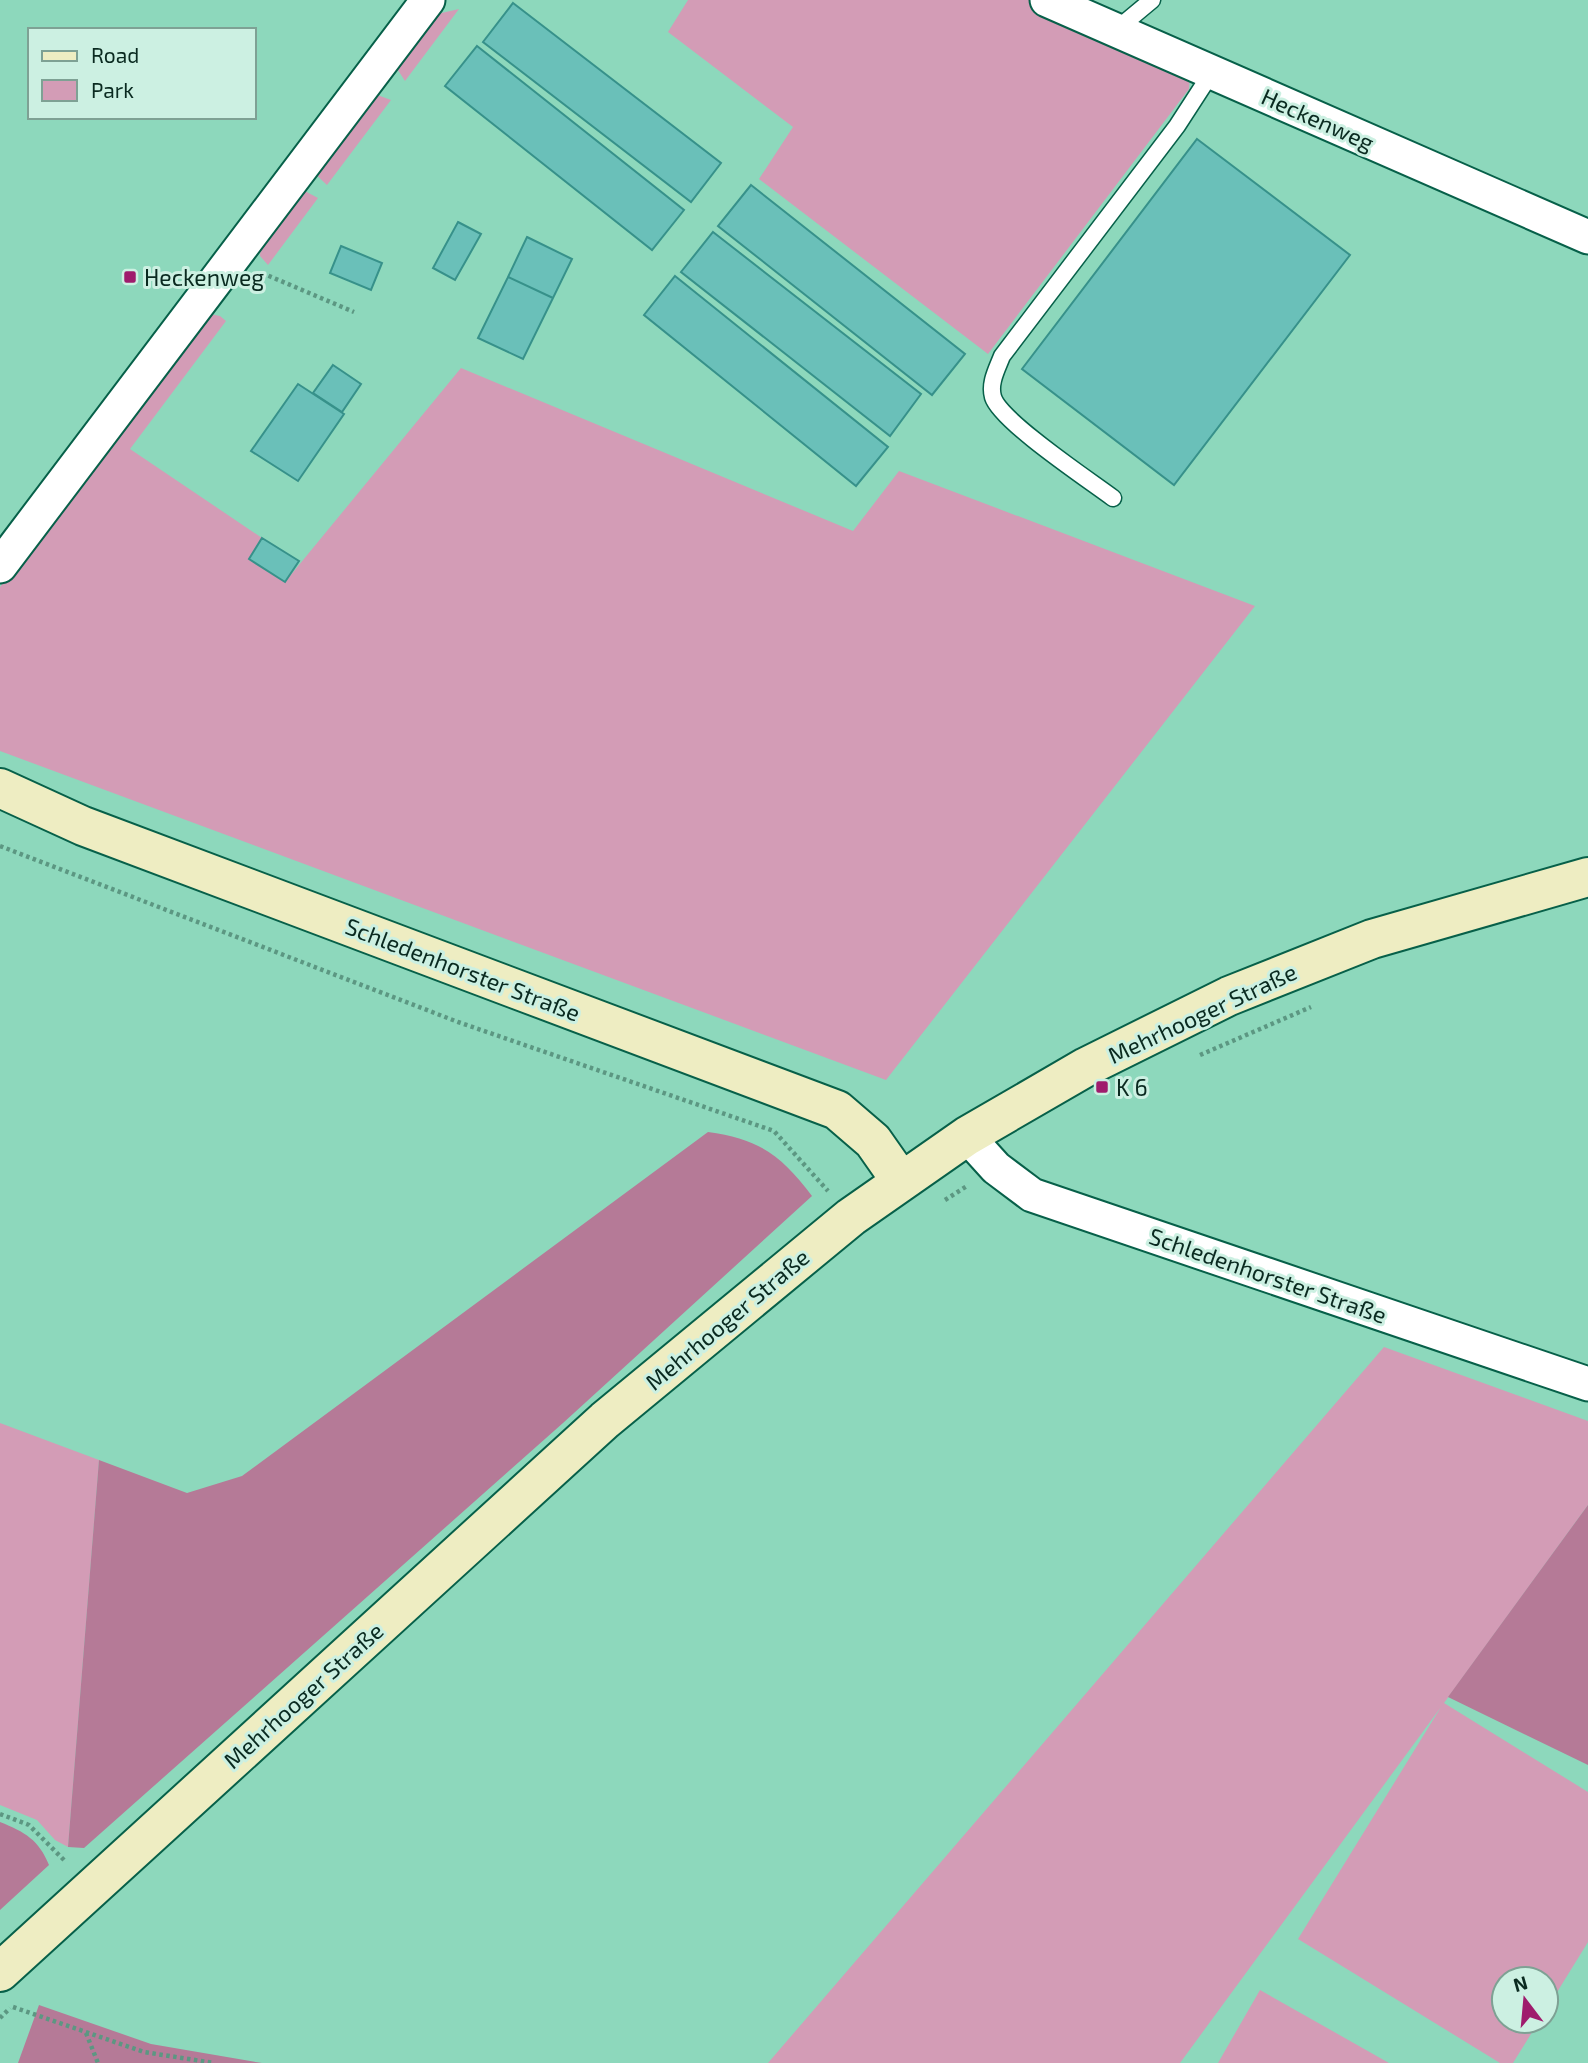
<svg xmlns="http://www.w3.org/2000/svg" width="1588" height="2063" font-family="'Exo 2',sans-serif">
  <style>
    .green { fill: #d39cb6 }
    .forest { fill: #b57a97 }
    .building { fill: #6ac0b9; stroke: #37918a; stroke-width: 2 }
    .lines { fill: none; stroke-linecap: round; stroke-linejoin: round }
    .lane-casing { stroke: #076049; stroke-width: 19 }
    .street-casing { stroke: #076049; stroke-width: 37 }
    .secondary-casing { stroke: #076049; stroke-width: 42 }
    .path { stroke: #5c9782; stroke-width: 4.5; stroke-dasharray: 3.5 3.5; stroke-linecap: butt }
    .lane { stroke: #fff; stroke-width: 16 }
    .street { stroke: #fff; stroke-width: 33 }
    .secondary { stroke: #eeedc2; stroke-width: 38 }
    .poi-dot { fill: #9f1c6d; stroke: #ccf0e2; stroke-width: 2.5 }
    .labels { text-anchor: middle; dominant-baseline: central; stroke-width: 6; stroke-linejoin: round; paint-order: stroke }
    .street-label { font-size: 23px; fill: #0a2a20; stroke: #ccf0e2 }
    .poi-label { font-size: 23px; fill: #0a2a20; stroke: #ccf0e2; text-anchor: start }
  </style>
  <rect width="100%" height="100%" fill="#8dd8bc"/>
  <!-- green -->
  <path class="green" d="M688,0H1030L1180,65L1190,74L1189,89L988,354L759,179L793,127L668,32Z
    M459,9L405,81L394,64L433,15Z
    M372,93L391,100L327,185L312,171Z
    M299,188L318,198L268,265L260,256L261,239Z
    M210,314L220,316L226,321L130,449L262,538L249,559L285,582L461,368L853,531L899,471L1255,606L886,1080L0,751V587L202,318Z
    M1384,1347L1588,1421V1505L1444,1703L1588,1792V1942L1546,2010V1979H1504V2021H1539L1513,2063H1500L1298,1939L1441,1707L1180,2063H768Z
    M0,1423L99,1460L68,1847L55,1840L37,1820L0,1805Z
    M1260,1990L1389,2063H1218Z"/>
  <!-- forest -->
  <path class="forest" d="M708,1132C759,1139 781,1155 812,1196L563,1423L84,1848L68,1847L99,1460L187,1493L242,1476Z
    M1588,1505V1765L1448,1697Z
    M0,1822C25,1832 39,1840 49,1865L0,1910Z
    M39,2005L151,2044L262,2063H18Z"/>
  <!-- building -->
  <path class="building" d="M513,3L721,163L691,202L483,42Z
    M477,46L684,210L652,250L445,86Z
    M1197,139L1350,255L1174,485L1022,369Z
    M751,185L965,354L932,395L718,226Z
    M458,222L481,234L455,280L433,268Z
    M713,232L921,394L890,436L681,272Z
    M527,237L572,259L553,298L508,277Z
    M341,246L382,263L371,290L330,273Z
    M675,276L888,447L856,486L644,315Z
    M508,277L553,298L523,359L478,338Z
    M333,365L361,384L342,412L313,393Z
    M298,384L344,414L298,481L251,451Z
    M262,538L299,561L285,582L249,559Z"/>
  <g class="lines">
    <defs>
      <path id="lane" d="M1116,30L1152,0
        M1113,498C1089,480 1000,421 993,397C989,383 997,369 1002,356L1177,126L1212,72"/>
      <path id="street" d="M1047,0L1588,237
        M0,566L428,0
        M967,1136L996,1168L1032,1195L1588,1384"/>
      <path id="secondary" d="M0,788L83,826L837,1110L873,1141L901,1181
        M0,1972L605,1420L851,1217L967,1136L1086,1067L1229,996L1372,939L1588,877"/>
    </defs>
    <!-- lane casing -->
    <use href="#lane" class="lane-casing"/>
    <!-- street casing -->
    <use href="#street" class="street-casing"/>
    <!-- secondary casing -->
    <use href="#secondary" class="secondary-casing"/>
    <!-- path -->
    <path class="path" d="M262,273L354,312
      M0,846L458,1022L774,1131L828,1191
      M1200,1055L1311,1007
      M945,1200L967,1186
      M0,1814L29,1825L66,1862
      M13,2007L144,2052L214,2063
      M0,2018L10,2008
      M86,2033L98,2063"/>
    <!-- lane -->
    <use href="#lane" class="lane"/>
    <!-- street -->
    <use href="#street" class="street"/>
    <!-- secondary -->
    <use href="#secondary" class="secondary"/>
  </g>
  <!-- markers -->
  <g class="poi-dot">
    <rect x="123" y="270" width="14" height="14" rx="3.5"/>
    <rect x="1095" y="1080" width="14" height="14" rx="3.5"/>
  </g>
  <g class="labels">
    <!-- street labels -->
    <g class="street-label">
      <text transform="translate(1318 119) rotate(24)">Heckenweg</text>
      <text transform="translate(463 969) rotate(21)">Schledenhorster Straße</text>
      <text transform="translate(1202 1013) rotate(-25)">Mehrhooger Straße</text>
      <text transform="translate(1268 1275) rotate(19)">Schledenhorster Straße</text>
      <text transform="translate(727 1319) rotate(-40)">Mehrhooger Straße</text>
      <text transform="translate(303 1695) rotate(-42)">Mehrhooger Straße</text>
    </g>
    <!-- poi labels -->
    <g class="poi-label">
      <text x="144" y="277">Heckenweg</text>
      <text x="1116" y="1087">K 6</text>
    </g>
  </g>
  <!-- legend -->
  <rect x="28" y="28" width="228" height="91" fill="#ccf0e2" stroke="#7ea194" stroke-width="2"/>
  <rect x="42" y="51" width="35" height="10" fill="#eeedc2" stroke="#7ea194" stroke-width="2"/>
  <text x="91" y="63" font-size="21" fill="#0a2a20">Road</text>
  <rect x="42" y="80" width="35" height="21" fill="#d39cb6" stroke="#7ea194" stroke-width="2"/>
  <text x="91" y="98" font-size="21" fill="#0a2a20">Park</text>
  <!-- north arrow -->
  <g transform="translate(1525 2000) rotate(344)"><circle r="33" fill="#ccf0e2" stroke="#7ea194" stroke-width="2"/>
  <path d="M0-5L12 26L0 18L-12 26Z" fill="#9f1c6d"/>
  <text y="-10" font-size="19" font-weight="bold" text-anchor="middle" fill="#0a2a20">N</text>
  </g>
</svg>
